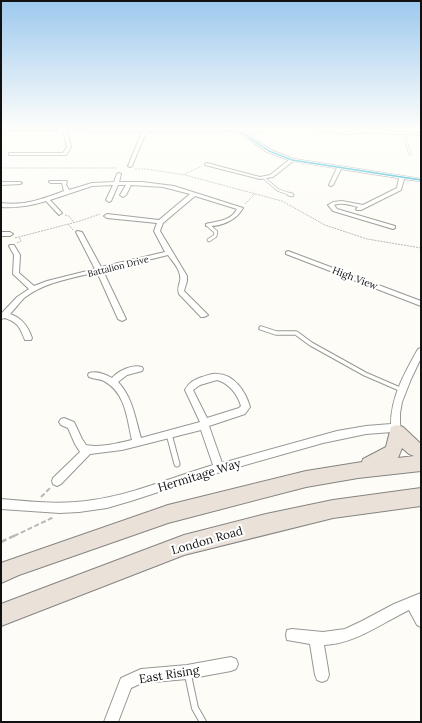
<svg xmlns="http://www.w3.org/2000/svg" width="422" height="723" font-family="Lora,serif">
  <style>
    .lines { fill: none; stroke-linecap: round; stroke-linejoin: round }
    .lane-far4-casing { stroke: #979795; stroke-width: 3 }
    .lane-far3-casing { stroke: #979795; stroke-width: 4.5 }
    .lane-far2-casing { stroke: #979795; stroke-width: 5.5 }
    .lane-far1-casing { stroke: #979795; stroke-width: 7 }
    .lane-casing { stroke: #979795; stroke-width: 8 }
    .street-casing { stroke: #979795; stroke-width: 2 }
    .highway-casing { stroke: #858482; stroke-width: 2 }
    .path-far2 { stroke: #b9b9b8; stroke-width: 1; stroke-dasharray: 2 1; stroke-linecap: butt }
    .path-far1 { stroke: #b9b9b8; stroke-width: 2; stroke-dasharray: 5 2.5; stroke-linecap: butt }
    .path { stroke: #b9b9b8; stroke-width: 2.5; stroke-dasharray: 6 3; stroke-linecap: butt }
    .lane-far4 { stroke: #fffffe; stroke-width: 2 }
    .lane-far3 { stroke: #fffffe; stroke-width: 3 }
    .lane-far2 { stroke: #fffffe; stroke-width: 3.5 }
    .lane-far1 { stroke: #fffffe; stroke-width: 5 }
    .lane { stroke: #fffffe; stroke-width: 6 }
    .street { fill: #fffffe; fill-rule: evenodd }
    .highway { fill: #eae1d8; fill-rule: evenodd }
    .bus-1-casing { stroke: #fff; stroke-width: 3 }
    .bus-1 { stroke: #00a9ce; stroke-width: 1.5 }
    .labels { text-anchor: middle; dominant-baseline: central; stroke-width: 4; stroke-linejoin: round; paint-order: stroke }
    .far-street-label { font-size: 9px; fill: #111; stroke: #fff }
    .street-label { font-size: 10px; fill: #111; stroke: #fff }
    .near-street-label { font-size: 12px; fill: #111; stroke: #fff }
  </style>
  <rect width="100%" height="100%" fill="#fdfcf7"/>
  <g class="lines">
    <defs>
      <path id="lane-far4" d="M404,133L410,154
        M264,178L278,190L292,195"/>
      <path id="lane-far3" d="M289,194L292,195
        M208,225L216,232L215,236L209,240"/>
      <path id="lane-far2" d="M261,328L276,333H296L311,344L365,374L402,390"/>
      <path id="lane-far1" d="M169,434L177,464"/>
      <path id="lane" d="M188,675L195,708L203,722"/>
      <path id="street" d="M1,129L236,130L242,132L269,129L267,130L246,134L271,150L293,159L421,179V181L404,179L401,190L361,210H357L356,209L358,207C350,205 342,202 334,205L337,209L395,226V228L393,229L333,211L328,205L333,202L342,201L363,205L397,188L399,178L341,169L333,185L331,186L329,185L337,168L293,161L273,177L260,179L205,165V164L207,163L260,177L270,175L289,160L267,152L243,135L236,132H146L132,166L130,167L128,166L142,132L67,131L71,147L66,155H9V153H63L67,147L63,131H1Z
        M297,129L348,132L365,130L421,133V135L365,132L348,134Z
        M119,173L121,174L119,182H142L174,186L243,208C236,221 220,227 206,226V224C218,221 231,221 237,209L195,196L163,223L160,231L187,276V281L184,291L208,315L204,317H201L179,294C177,288 179,286 180,281C182,271 173,262 168,255L103,271L126,319L122,321L118,319L97,272C72,278 45,282 24,298C19,303 15,309 10,314C22,318 28,326 32,338L31,340H25C20,328 19,323 5,318L1,319V314L17,297L29,289L13,274L14,255L9,246L10,245H14L20,255L19,273L34,286L47,281L95,269L76,232L77,231L82,232L101,267L165,252L154,231L157,223L107,218L104,216L107,214L159,220L190,194L163,187L131,185L126,195L123,197L120,195L126,185H118L111,201L109,202L106,200L113,185L92,186L50,200L62,213L59,215L46,201C30,206 17,208 1,207V203C24,206 43,199 64,191L62,183H51L49,182V181H67L66,185L69,190L92,183L114,182L117,174Z
        M1,182H20L22,183L20,184L1,185Z
        M1,232H10L13,234L10,236H1Z
        M288,251L421,301V306L286,254V252Z
        M421,348V358L411,379L402,402L400,413V424L402,432L400,435L397,436L394,435L392,432L366,434L323,443L210,475L134,500L107,508L79,512L60,513L1,509V499C32,502 62,505 93,500C134,494 173,477 213,465L201,430L122,450L90,454L61,484L57,486L53,484L52,481L53,478L80,452L75,444L68,428L61,425L59,422L61,419L64,418L74,422L82,439L86,445C101,448 118,443 132,440C127,419 126,393 104,381C100,379 94,379 89,377L88,375L89,373C96,371 105,374 112,378C118,371 132,364 142,367L143,369L142,371L127,375L118,382C133,398 135,418 141,438L200,422L185,390C189,382 194,380 202,377C206,376 212,373 217,374C234,374 246,392 250,407L245,414L209,426L222,463L337,431L366,426L391,424C391,397 405,372 418,349ZM217,380C229,383 238,395 241,406L239,408L207,418L193,390L200,385Z
        M421,593V627L417,625L409,610C382,623 355,644 324,645L329,675L327,680L322,682L317,680L315,675L310,644L287,640L286,635L287,630L292,629L323,632L345,629L362,621L394,604Z
        M231,657L236,659L238,664L236,669L231,671L187,679L142,683L131,688L118,722H104L121,678L141,669L187,665Z"/>
      <path id="highway" d="M397,425L403,427L421,444V471L358,478L306,487L168,523L19,575L1,583V563L168,505L306,471L362,462L363,459L386,447L391,427ZM402,448L409,454L414,456L398,458Z
        M421,488V506L333,518L184,555L1,626V604L184,535L266,514L333,500Z"/>
    </defs>
    <!-- lane-far4 casing -->
    <use href="#lane-far4" class="lane-far4-casing"/>
    <!-- lane-far3 casing -->
    <use href="#lane-far3" class="lane-far3-casing"/>
    <!-- lane-far2 casing -->
    <use href="#lane-far2" class="lane-far2-casing"/>
    <!-- lane-far1 casing -->
    <use href="#lane-far1" class="lane-far1-casing"/>
    <!-- lane casing -->
    <use href="#lane" class="lane-casing"/>
    <!-- street casing -->
    <use href="#street" class="street-casing"/>
    <!-- highway casing -->
    <use href="#highway" class="highway-casing"/>
    <!-- path-far2 -->
    <path class="path-far2" d="M1,168H117
      M135,169H146L185,175L282,201L325,225L367,239L421,248
      M185,174L202,166
      M245,204L255,194
      M65,215L69,216L74,223
      M68,224L73,230
      M15,238L80,221L100,214
      M17,243L21,241L19,237"/>
    <!-- path-far1 -->
    <path class="path-far1" d="M41,497L50,488
      M14,536L54,517"/>
    <!-- path -->
    <path class="path" d="M1,542L16,535"/>
    <!-- lane-far4 -->
    <use href="#lane-far4" class="lane-far4"/>
    <!-- lane-far3 -->
    <use href="#lane-far3" class="lane-far3"/>
    <!-- lane-far2 -->
    <use href="#lane-far2" class="lane-far2"/>
    <!-- lane-far1 -->
    <use href="#lane-far1" class="lane-far1"/>
    <!-- lane -->
    <use href="#lane" class="lane"/>
    <!-- street -->
    <use href="#street" class="street"/>
    <!-- highway -->
    <use href="#highway" class="highway"/>
    <defs>
      <path id="bus-1" d="M1,130L236,131L244,134L269,151L292,160L421,180"/>
    </defs>
    <!-- bus-1 casing -->
    <use href="#bus-1" class="bus-1-casing"/>
    <!-- bus-1 -->
    <use href="#bus-1" class="bus-1"/>
  </g>
  <!-- sky -->
  <linearGradient id="sky" x2="0" y2="1"><stop stop-color="#9dc9ee"/><stop offset="0.56" stop-color="#fefefb"/><stop offset="1" stop-color="#fefefb" stop-opacity="0"/></linearGradient>
  <rect width="422" height="230" fill="url(#sky)"/>
  <g class="labels">
    <!-- far-street labels -->
    <g class="far-street-label">
      <text transform="translate(118 266) rotate(-14)">Battalion Drive</text>
    </g>
    <!-- street labels -->
    <g class="street-label">
      <text transform="translate(355 278) rotate(21)">High View</text>
    </g>
    <!-- near-street labels -->
    <g class="near-street-label">
      <text transform="translate(199 475) rotate(-17)">Hermitage Way</text>
      <text transform="translate(207 540) rotate(-16)">London Road</text>
      <text transform="translate(169 674) rotate(-9)">East Rising</text>
    </g>
  </g>
  <!-- border -->
  <rect width="422" height="723" fill="none" stroke="#111111" stroke-width="4"/>
</svg>
